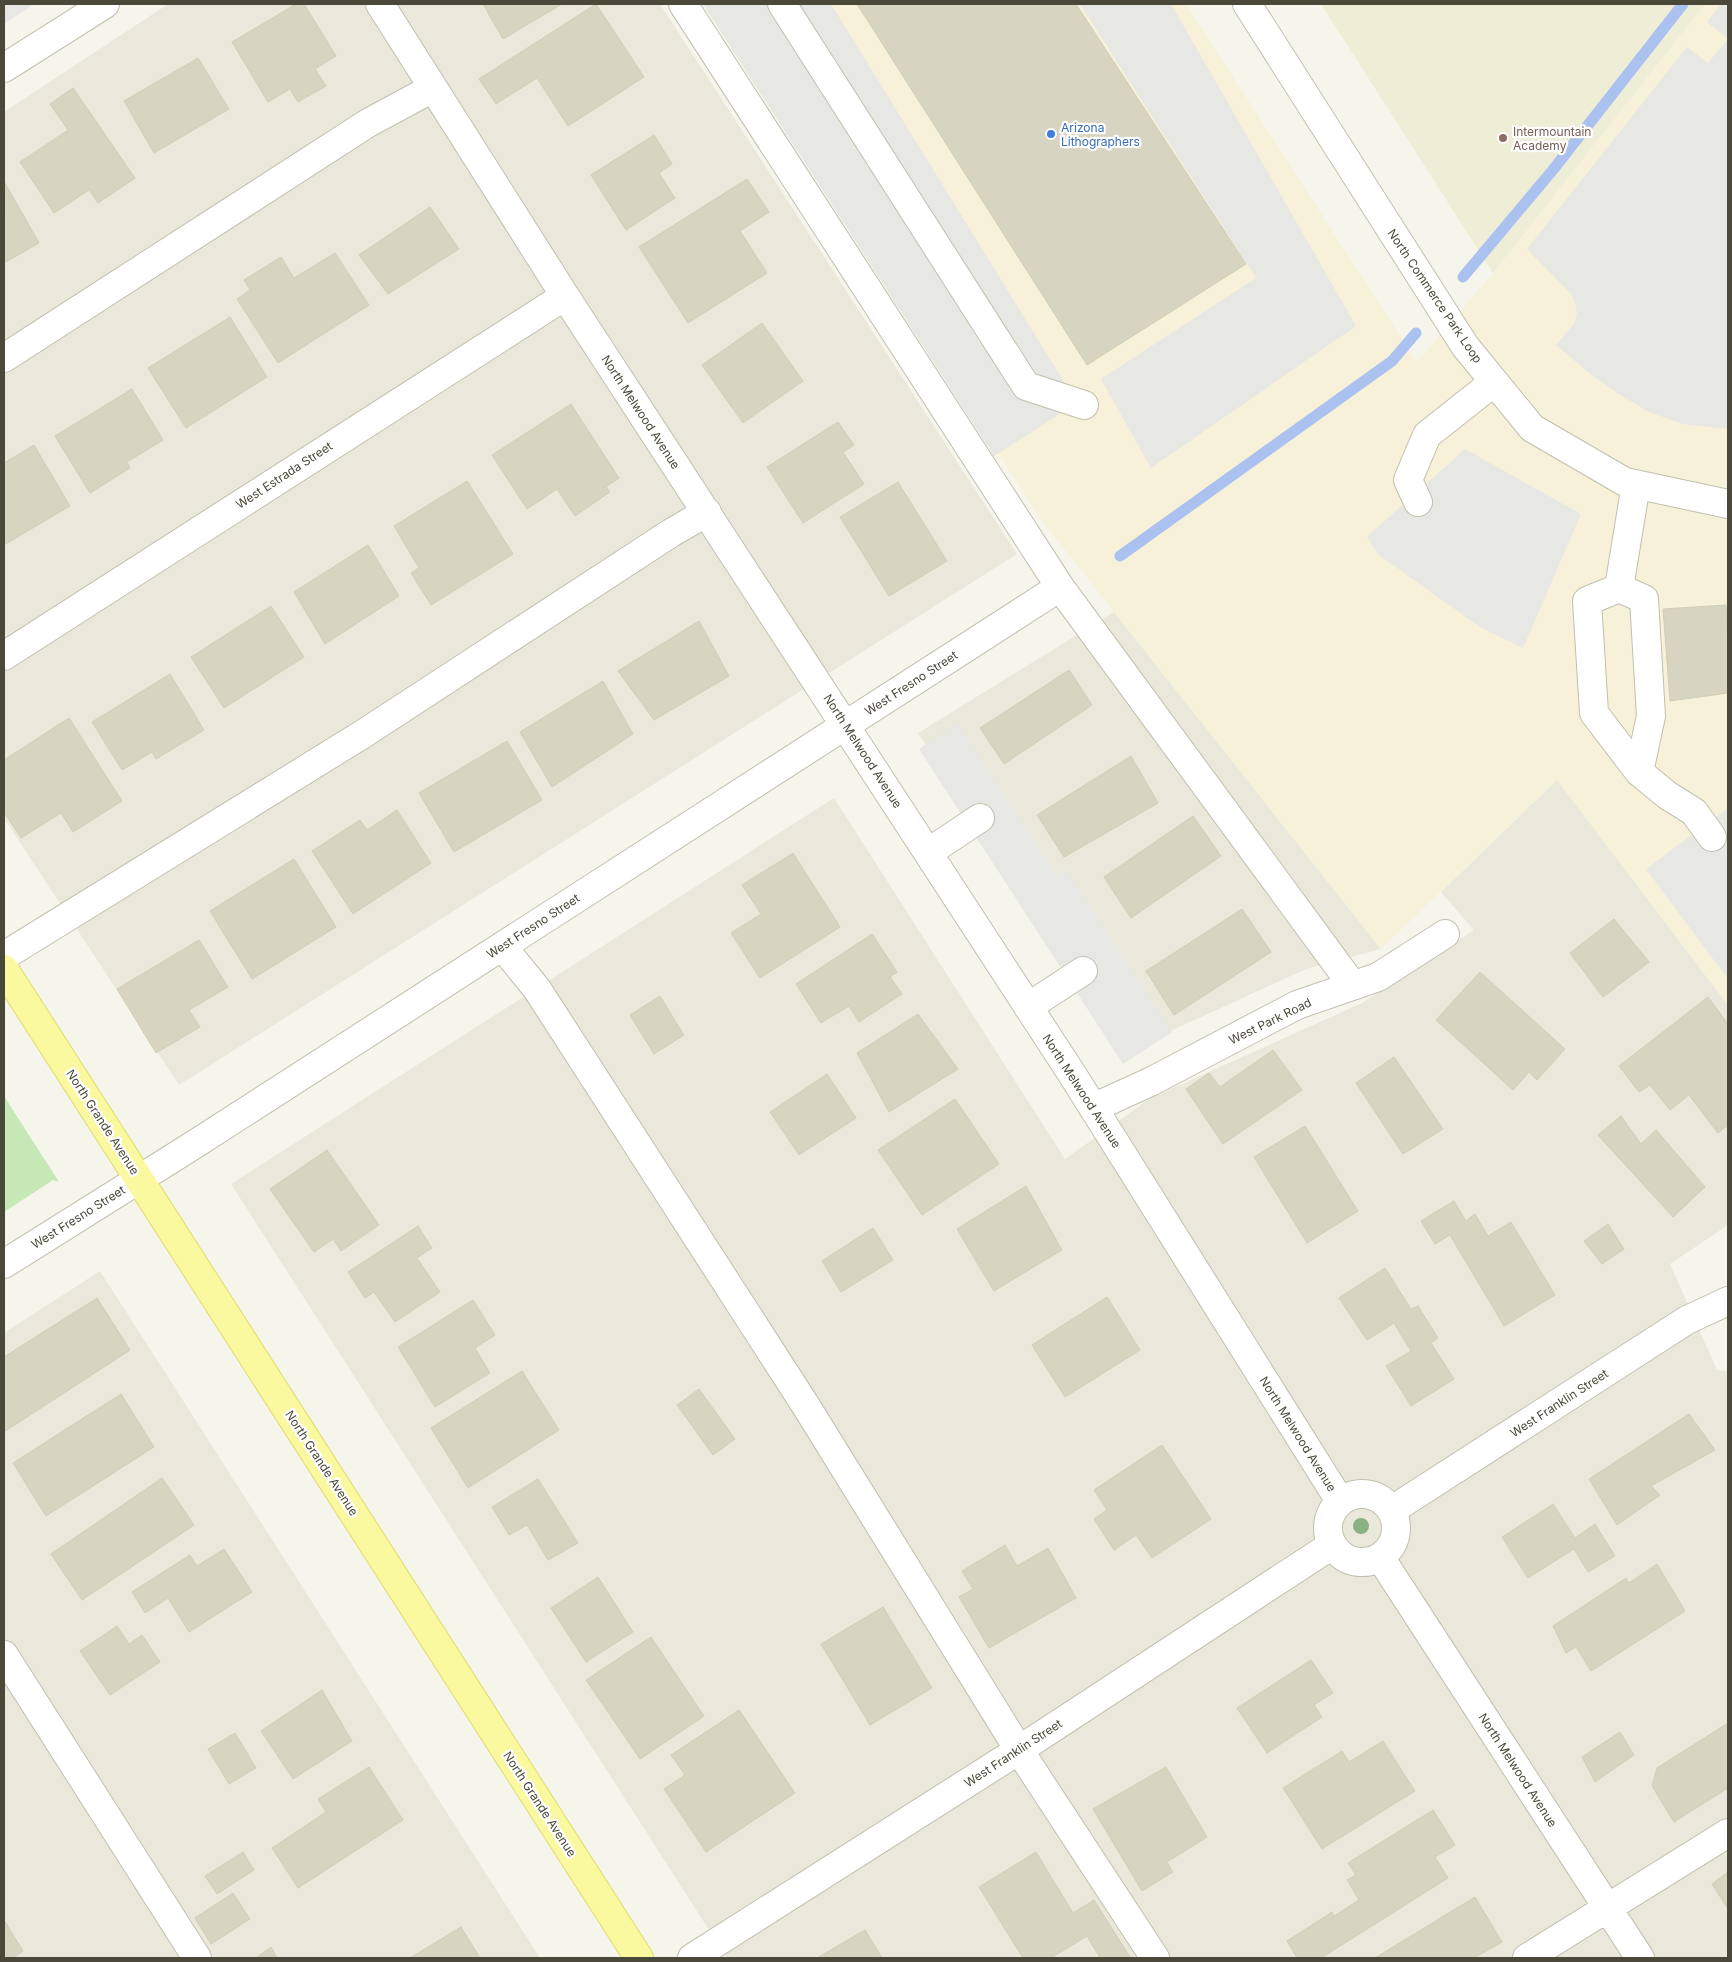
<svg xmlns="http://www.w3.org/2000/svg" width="1732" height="1962" font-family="Inter,sans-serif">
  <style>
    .residential { fill: #e9e8da }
    .commercial { fill: #f6f1d8 }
    .education { fill: #eeedd6 }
    .green { fill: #c5e8b6 }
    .parking { fill: #e7e7e3 }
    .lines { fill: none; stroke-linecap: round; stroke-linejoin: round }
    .stream { stroke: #abc1ef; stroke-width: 11 }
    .building { fill: #d7d4c1; stroke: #d2ceb5 }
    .minor-casing { stroke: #c1c0ae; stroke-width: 30 }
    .major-casing { stroke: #e1dd6e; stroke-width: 30 }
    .minor { stroke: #fff; stroke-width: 28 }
    .major { stroke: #fbf99f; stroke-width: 28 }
    .tree { fill: #8cb283 }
    .shop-dot { fill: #3f7fe0; stroke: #fff; stroke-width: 2 }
    .education-dot { fill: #8d6e63; stroke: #fff; stroke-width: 2 }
    .labels { text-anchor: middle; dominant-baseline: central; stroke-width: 4.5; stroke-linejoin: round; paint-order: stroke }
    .shop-label { font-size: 12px; fill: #366cbe; stroke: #fff; text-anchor: start }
    .education-label { font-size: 12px; fill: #785e54; stroke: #fff; text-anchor: start }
    .street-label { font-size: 12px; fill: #4a4839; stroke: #fff }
  </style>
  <rect width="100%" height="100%" fill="#f5f5ec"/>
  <!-- residential -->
  <path class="residential" d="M168,4H660L1017,554L179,1085L4,818V112Z
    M1114,612L1381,949L1306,969L1127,1051L918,733Z
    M1557,780L1728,1005V1225L1670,1264L1717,1370L1728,1371V1958H727L231,1184L834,798L1065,1159L1149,1099L1362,1003L1474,930L1441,892Z
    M100,1271L540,1958H4V1333Z"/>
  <!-- commercial -->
  <path class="commercial" d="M705,4H1186L1417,362L1493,273L1705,4H1728V1005L1557,780L1381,949L1043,522Z"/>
  <!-- education -->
  <path class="education" d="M1321,4H1705L1493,273Z"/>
  <!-- green -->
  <path class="green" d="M4,1096L59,1182L53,1180L4,1212Z"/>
  <!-- parking -->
  <path class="parking" d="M4,4H34L4,24Z
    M703,4H831L1077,403L994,456Z
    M1080,4H1171L1356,326L1151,468L1101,379L1256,278Z
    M1721,4H1728V429L1683,424L1649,412L1617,393L1588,372L1556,345L1575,323L1577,313L1575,302L1571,294L1527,249L1687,47L1708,63L1728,39L1707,22Z
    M1465,449L1581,514L1523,648L1480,627L1379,555L1367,537Z
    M958,723L1056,875L1066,869L1172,1032L1123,1064L919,749Z
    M1728,808V979L1646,869Z"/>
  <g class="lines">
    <!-- stream -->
    <path class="stream" d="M1463,277L1552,171L1683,4
      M1120,556L1392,361L1416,333"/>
  </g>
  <!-- building -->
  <path class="building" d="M296,4H304L336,56L315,69L326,86L298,102L290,89L268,102L232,42Z
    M483,4H562L503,39Z
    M596,4L644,77L568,126L537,78L496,104L479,79Z
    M857,4H1076L1246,264L1087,365Z
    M198,58L229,109L154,153L124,101Z
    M73,88L135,178L98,203L89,190L54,213L20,162L68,130L50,104Z
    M654,135L672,164L659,173L675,198L626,230L591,175Z
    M747,179L769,212L740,231L767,273L688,323L639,247Z
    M5,183L39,243L6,262L4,259Z
    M430,207L459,249L388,294L359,255Z
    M335,253L369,305L278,363L237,299L250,290L244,280L281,257L294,278Z
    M230,317L267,377L186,428L148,368Z
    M762,323L803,381L743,423L702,365Z
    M132,389L163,440L127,462L130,468L90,493L55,436Z
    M571,404L619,478L606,487L610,492L575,516L557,489L527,509L492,455Z
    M838,422L854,445L843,452L864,484L803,523L767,467Z
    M34,445L70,506L4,545V463Z
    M467,481L513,554L431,605L411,573L419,568L394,526Z
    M898,482L947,561L889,596L840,517Z
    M368,545L399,596L325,644L294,592Z
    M1726,605L1728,646V693L1670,701L1663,609Z
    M271,606L304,657L224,708L191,657Z
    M699,621L729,676L654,720L618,671Z
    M1069,670L1092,705L1004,764L980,728Z
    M170,674L204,730L156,759L152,752L122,770L92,722Z
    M603,681L633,734L552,787L520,732Z
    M69,718L122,801L73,832L61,813L21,838L4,812V760Z
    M507,741L542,800L454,852L419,793Z
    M1131,756L1158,803L1064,857L1037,815Z
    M397,810L431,863L353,914L312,851L360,820L367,830Z
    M1193,816L1221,856L1131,918L1104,877Z
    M793,853L840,927L760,978L731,933L761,914L742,885Z
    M294,859L336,927L252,979L210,911Z
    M1242,909L1271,952L1174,1015L1146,971Z
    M1614,919L1649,962L1603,997L1570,953Z
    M872,934L897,972L890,977L902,994L859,1022L849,1006L821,1023L796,984Z
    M199,940L228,987L189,1010L200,1027L156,1053L117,989Z
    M1480,972L1565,1049L1537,1080L1529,1072L1513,1090L1436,1020Z
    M660,996L684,1035L654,1054L630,1015Z
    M1708,997L1728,1024V1125L1718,1133L1689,1095L1670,1110L1650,1085L1639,1092L1619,1066Z
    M918,1014L958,1069L889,1112L857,1053Z
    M1273,1050L1302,1090L1223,1144L1186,1089L1209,1073L1220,1087Z
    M1394,1057L1443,1129L1403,1154L1356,1083Z
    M827,1074L856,1118L799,1155L770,1112Z
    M955,1099L999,1164L922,1215L878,1150Z
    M1621,1116L1641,1144L1656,1130L1705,1187L1673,1217L1598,1135Z
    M1305,1126L1358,1211L1307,1243L1254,1157Z
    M327,1150L379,1225L341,1251L333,1239L314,1252L270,1189Z
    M1026,1186L1062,1250L994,1291L957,1229Z
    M1454,1201L1466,1221L1475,1214L1488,1236L1511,1222L1555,1295L1504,1326L1450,1235L1435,1244L1421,1221Z
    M1608,1224L1624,1249L1602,1264L1584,1241Z
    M418,1226L432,1248L417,1258L440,1292L395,1322L374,1292L365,1298L348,1272Z
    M873,1228L893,1260L841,1292L822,1261Z
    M1385,1268L1411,1309L1418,1306L1438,1338L1431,1343L1454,1379L1411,1406L1386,1366L1411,1351L1394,1323L1367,1340L1339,1298Z
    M1107,1297L1140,1350L1065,1397L1032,1345Z
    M97,1298L130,1350L4,1432V1357Z
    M473,1300L495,1335L475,1348L490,1373L435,1407L398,1347Z
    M522,1371L559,1430L468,1488L431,1428Z
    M699,1389L735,1439L713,1455L677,1405Z
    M121,1394L154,1447L46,1516L13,1463Z
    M1689,1414L1715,1450L1651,1486L1660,1495L1617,1525L1589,1479Z
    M1162,1445L1211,1519L1152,1558L1136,1535L1114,1550L1094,1519L1107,1510L1094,1490Z
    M162,1478L194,1525L82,1600L51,1554Z
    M538,1479L578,1543L548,1560L527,1525L509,1535L492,1507Z
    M1553,1504L1575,1538L1595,1524L1615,1556L1588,1572L1574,1549L1528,1578L1502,1537Z
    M1005,1545L1017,1566L1048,1548L1076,1598L989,1648L959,1597L973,1589L962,1571Z
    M224,1549L252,1592L189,1632L168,1598L145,1613L132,1592L190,1555L197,1566Z
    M1657,1564L1685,1611L1591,1671L1576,1647L1566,1653L1553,1626L1626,1578L1629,1583Z
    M598,1577L633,1632L586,1662L551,1608Z
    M883,1607L932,1688L870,1725L821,1644Z
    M117,1626L129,1644L142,1635L160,1662L110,1695L80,1651Z
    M651,1637L704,1716L640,1759L586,1680Z
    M1311,1660L1333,1693L1314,1705L1322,1717L1267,1753L1237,1708Z
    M322,1690L352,1741L293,1779L261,1731Z
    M739,1710L795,1793L706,1852L664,1789L685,1775L671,1755Z
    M1728,1723V1788L1674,1822L1652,1786L1657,1768Z
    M1620,1732L1634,1755L1595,1782L1582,1757Z
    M235,1733L256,1768L229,1784L208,1749Z
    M1383,1741L1415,1791L1322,1849L1283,1788L1342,1751L1349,1762Z
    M369,1767L403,1820L298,1888L272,1848L326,1812L318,1799Z
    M1166,1767L1207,1837L1167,1862L1173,1872L1142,1891L1093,1809Z
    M1433,1810L1455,1845L1435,1857L1448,1878L1321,1958H1297L1287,1941L1332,1912L1334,1916L1359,1900L1347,1880L1356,1875L1348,1863Z
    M243,1852L254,1870L217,1894L205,1876Z
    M1036,1852L1073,1913L1094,1900L1130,1957L1100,1958L1087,1936L1051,1958H1023L979,1887Z
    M1728,1872V1909L1712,1884Z
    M233,1893L250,1919L211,1944L195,1918Z
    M1475,1897L1502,1942L1474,1958H1375Z
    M4,1920L23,1951L13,1958H4Z
    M461,1927L480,1958H410Z
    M865,1930L882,1958H817Z
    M271,1947L277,1958H256Z"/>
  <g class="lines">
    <defs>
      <path id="minor" d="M380,4L565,296L1072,1074L1340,1501
        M683,4L1060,587L1353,986
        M782,4L1026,386L1084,405
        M1247,4L1465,346L1532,428L1625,482L1728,504
        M4,68L105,4
        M4,358L368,123L433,88
        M1418,502L1408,480L1427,435L1494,382
        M1619,588L1636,484
        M4,656L565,296
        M1639,772L1651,716L1644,599L1619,588L1587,601L1594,713L1639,772L1667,795L1694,812L1712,837
        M929,852L980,818
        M502,946L537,989L806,1406L1019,1750L1155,1958
        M4,956L363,734L671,533L707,512
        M1028,1007L1083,971
        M1093,1108L1152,1081L1297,1005L1378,977L1445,934
        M4,1264L192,1146L1060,587
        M1328 1528a34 34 0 1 1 68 0a34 34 0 1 1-68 0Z
        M1392,1510L1687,1320L1728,1301
        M1380,1557L1640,1958
        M4,1655L197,1958
        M692,1958L1019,1750L1332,1545
        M1527,1958L1728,1833"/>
      <path id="major" d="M4,969L639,1958"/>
    </defs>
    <!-- minor casing -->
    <use href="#minor" class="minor-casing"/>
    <!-- major casing -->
    <use href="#major" class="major-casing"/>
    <!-- minor -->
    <use href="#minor" class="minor"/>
    <!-- major -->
    <use href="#major" class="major"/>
  </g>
  <!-- trees -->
  <circle class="tree" cx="1361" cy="1526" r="8"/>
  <!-- markers -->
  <circle class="shop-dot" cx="1051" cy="134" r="5"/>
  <circle class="education-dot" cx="1503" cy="138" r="5"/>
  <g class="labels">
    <!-- shop labels -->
    <g class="shop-label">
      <text x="1061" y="127">Arizona<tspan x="1061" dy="14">Lithographers</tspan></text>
    </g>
    <!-- education labels -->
    <g class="education-label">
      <text x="1513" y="131">Intermountain<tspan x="1513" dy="14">Academy</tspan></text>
    </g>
    <!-- street labels -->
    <g class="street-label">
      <text transform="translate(1435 296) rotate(56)">North Commerce Park Loop</text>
      <text transform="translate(641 412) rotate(57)">North Melwood Avenue</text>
      <text transform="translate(284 475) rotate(-33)">West Estrada Street</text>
      <text transform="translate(911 683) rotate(-33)">West Fresno Street</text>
      <text transform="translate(863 751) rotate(57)">North Melwood Avenue</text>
      <text transform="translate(533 926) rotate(-33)">West Fresno Street</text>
      <text transform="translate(1270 1021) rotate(-26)">West Park Road</text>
      <text transform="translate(1082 1091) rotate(57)">North Melwood Avenue</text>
      <text transform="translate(103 1122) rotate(57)">North Grande Avenue</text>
      <text transform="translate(78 1217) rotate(-32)">West Fresno Street</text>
      <text transform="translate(1559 1403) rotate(-33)">West Franklin Street</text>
      <text transform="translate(1298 1434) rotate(58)">North Melwood Avenue</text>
      <text transform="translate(322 1463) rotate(57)">North Grande Avenue</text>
      <text transform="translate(1013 1753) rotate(-33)">West Franklin Street</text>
      <text transform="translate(1518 1770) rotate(57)">North Melwood Avenue</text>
      <text transform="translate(540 1804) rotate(57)">North Grande Avenue</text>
    </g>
  </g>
  <!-- border -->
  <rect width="1732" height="1962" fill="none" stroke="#4a4839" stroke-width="10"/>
</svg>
